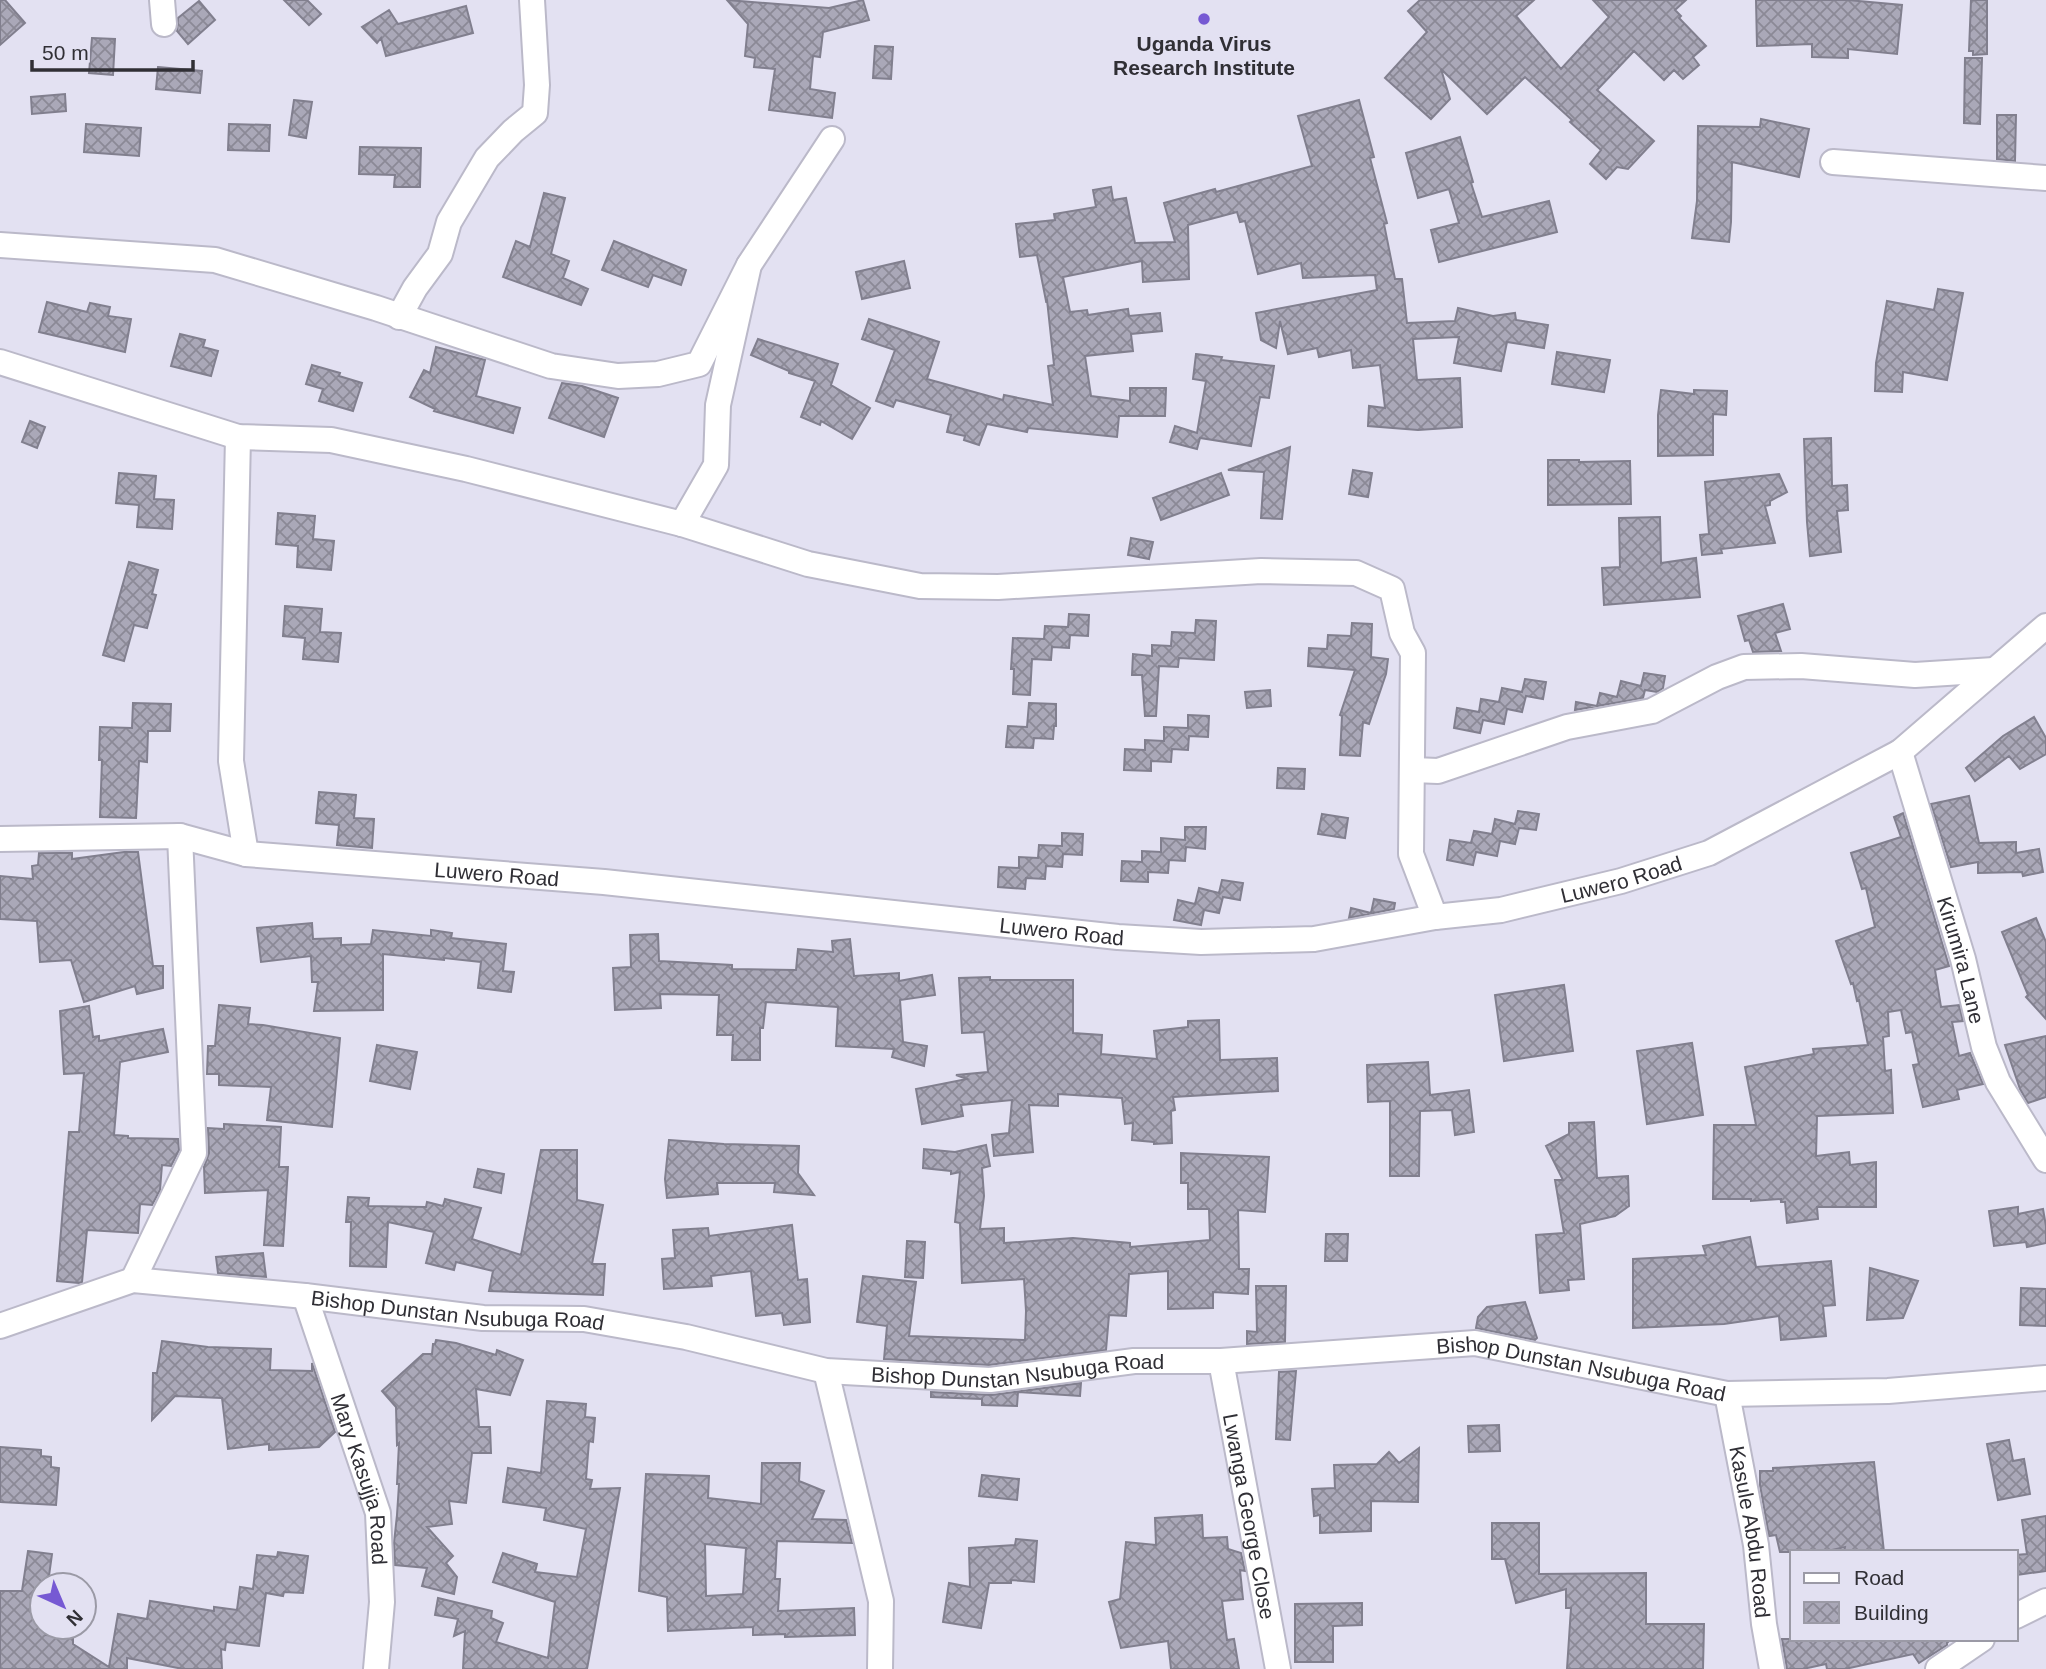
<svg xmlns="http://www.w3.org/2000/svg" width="2046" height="1669" font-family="Helvetica,sans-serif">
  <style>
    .building { fill: url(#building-cross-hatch); stroke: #817f8e; stroke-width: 2; fill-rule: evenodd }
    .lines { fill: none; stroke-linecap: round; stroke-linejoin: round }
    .minor-casing { stroke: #bbb9c9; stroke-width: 28 }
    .minor { stroke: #fff; stroke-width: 24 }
    .poi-dot { fill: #7659d3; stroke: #e3e1f2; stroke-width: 2.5 }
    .labels { text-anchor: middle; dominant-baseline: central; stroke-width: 7; stroke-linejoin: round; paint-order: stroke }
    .poi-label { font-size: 21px; font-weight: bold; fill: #302f35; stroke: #e3e1f2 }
    .street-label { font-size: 21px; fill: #302f35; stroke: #e3e1f2 }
  </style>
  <defs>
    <pattern id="building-cross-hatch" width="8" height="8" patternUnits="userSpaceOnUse" patternTransform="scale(1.75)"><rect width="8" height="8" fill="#aaa8b8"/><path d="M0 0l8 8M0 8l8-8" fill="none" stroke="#8b8996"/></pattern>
  </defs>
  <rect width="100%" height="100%" fill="#e3e1f2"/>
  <!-- building -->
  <path class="building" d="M0,0H5L25,23L0,45Z
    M284,0H307L321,14L309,25Z
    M727,0L829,8L863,0L869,20L823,32L820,57L813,56L810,89L835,93L832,118L769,110L775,69L754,67L755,58L745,56L748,24Z
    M1420,0H1534L1516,16L1561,69L1609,17L1593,0H1686L1675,10L1681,16L1679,18L1706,46L1693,57L1699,65L1683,79L1674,70L1664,80L1634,51L1597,90L1654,141L1628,169L1617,167L1606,179L1590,164L1601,150L1570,122L1572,120L1525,77L1487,114L1441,69L1450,99L1431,119L1385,78L1427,32L1408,11Z
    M1756,0H1848L1902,5L1897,54L1848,49V58L1812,57V44L1757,46Z
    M1971,0H1987V54L1973,55V51H1969Z
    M199,1L215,20L188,44L177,31L178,18Z
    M466,6L473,33L386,56L381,38L377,43L362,27L389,10L398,24Z
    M92,38L115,39L113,75L89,73Z
    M875,46L893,47L891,79L873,78Z
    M1965,58H1982L1980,124L1964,123Z
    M158,67L202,71L200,93L156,89Z
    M65,94L66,111L32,114L31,97Z
    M294,100L312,102L306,138L289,135Z
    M1359,100L1374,157L1370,158L1387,223L1384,224L1395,279H1402L1407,323L1455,321L1458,308L1493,316L1515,313L1516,320L1548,325L1544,348L1507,342L1501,371L1454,363L1459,337L1413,339L1417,380L1460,378L1462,427L1418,430L1368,426L1369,406L1385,408L1380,365L1353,368L1351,350L1319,357L1317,348L1288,354L1280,321L1276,348L1261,340L1256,313L1377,290L1375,275L1303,278L1301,263L1258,274L1245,221L1240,222L1237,212L1188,225L1189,279L1143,282L1142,261L1063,277L1070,312L1087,310L1088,315L1128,309L1129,316L1160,313L1162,331L1131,334L1133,351L1085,356L1091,396L1130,401V388H1166L1165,416H1119L1117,437L1028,428L1027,432L987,424L979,445L964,440L965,436L947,432L951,415L896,400L893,407L876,401L895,350L862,339L869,319L939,342L927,379L1003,400L1004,395L1053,405L1048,366L1054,365L1047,300L1046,301L1037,255L1020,257L1016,224L1055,220L1054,214L1096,207L1093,190L1111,187L1113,200L1126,198L1135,243L1175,242L1164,203L1215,189L1216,192L1312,166L1298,116Z
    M1997,115H2016L2015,161L1997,159Z
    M1761,119L1809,129L1799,177L1732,162L1731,222L1729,242L1692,238L1697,201L1698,126L1760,127Z
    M86,124L141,128L139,156L84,152Z
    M229,124L270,125L269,151L228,150Z
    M1460,137L1473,182L1471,183L1482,217L1549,201L1557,232L1439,262L1431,230L1459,223L1449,189L1418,198L1406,153Z
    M360,147L421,148L420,187H394L395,175L359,174Z
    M544,193L565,198L551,254L569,261L563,278L588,289L581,305L503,277L516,241L530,247Z
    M614,241L686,270L681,285L653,275L648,287L602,270Z
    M904,261L910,288L862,299L856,272Z
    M1938,289L1963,293L1947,380L1903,372L1902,392L1875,391L1876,363L1887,301L1934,310Z
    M47,302L87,312L90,303L110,307L108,316L131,319L125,352L39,332Z
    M180,334L205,340L203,347L218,351L211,376L171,366Z
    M758,339L838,364L831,385L870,408L852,439L821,421L820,425L801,417L815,381L789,373V371L751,355Z
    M436,347L485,360L476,396L520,408L513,433L434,411L435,409L410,397L424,370L430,373Z
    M1557,352L1610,360L1604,392L1552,384Z
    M1196,354L1222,357L1221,360L1274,366L1269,398L1260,397L1251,446L1200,438L1197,449L1170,442L1175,426L1197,433L1206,381L1193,379Z
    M312,365L340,373L339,376L362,383L353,411L319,401L323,389L306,384Z
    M562,383L582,386L618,398L604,437L549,418Z
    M1661,390L1694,394V390L1727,391L1726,415L1713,414V455L1658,456V415Z
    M30,421L45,427L37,448L22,442Z
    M1831,438L1832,486L1847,485L1848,510L1837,511L1841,552L1810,556L1807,522L1804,439Z
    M1290,447L1282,519L1261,518L1264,472L1228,470Z
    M1548,460H1579V462L1630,461L1631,504L1548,505Z
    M1353,470L1372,473L1368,497L1349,494Z
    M119,473L156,476L154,499L174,500L172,529L137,527L139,505L116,503Z
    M1221,473L1229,495L1161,520L1153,498Z
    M1779,474L1787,492L1770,501V505L1765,506L1775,543L1721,549L1722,553L1702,555L1700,535L1709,534L1705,482Z
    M278,513L315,516L313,539L334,541L331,570L297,567L298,546L276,544Z
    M1660,517L1661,563L1696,558L1700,597L1604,605L1602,568L1620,567L1619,518Z
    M1131,538L1153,542L1149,559L1128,555Z
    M129,562L158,570L152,594L156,595L147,628L134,625L124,661L103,655Z
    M1783,604L1790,629L1775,633L1781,651L1753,652L1749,640L1745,641L1738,616Z
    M285,606L322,609L320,632L341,633L338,662L303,659L305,638L283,636Z
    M1069,614L1089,615L1088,636L1070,635L1069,648L1052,647L1051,660L1032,659L1030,695L1013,694L1014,669H1011L1013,638L1044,639L1045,626L1068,627Z
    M1196,620L1216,621L1214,660L1179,658L1178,667L1159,666L1156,716H1145L1142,675H1132L1133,654L1152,656V645L1171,646L1172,632L1195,633Z
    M1352,623L1372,624L1371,657L1388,659L1386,674L1369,724L1363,722L1360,756L1340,755L1342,716L1340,715L1355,670L1308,666L1309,648L1327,649L1328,635L1351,636Z
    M1644,673L1665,676L1663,688L1657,692L1645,690L1643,698L1575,710L1576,702L1597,706L1600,693L1617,697L1621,681L1641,686Z
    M1525,679L1546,682L1543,699L1526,696L1522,712L1507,709L1504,724L1483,720L1480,733L1454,728L1457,708L1479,712L1481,699L1499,702L1502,688L1522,692Z
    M1270,690L1271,706L1247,708L1245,692Z
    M133,703L171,704L170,731H148L147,762L139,761L136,818L100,817L102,760H99L100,727L132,728Z
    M1029,703L1056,704V726H1054L1053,739L1034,738L1033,748L1006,747L1008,726L1027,727Z
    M1188,715L1209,716L1208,737L1189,736L1188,750L1172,749L1171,762L1151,761V771L1124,770L1125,749L1145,750V740L1164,741V727L1188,728Z
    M2034,717L2046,738V754L2020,769L2009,756L1975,781L1966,768L2003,736Z
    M1278,768L1305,769L1304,789L1277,788Z
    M319,792L356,795L354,818L374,819L372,848L337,845L339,825L316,823Z
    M1969,796L1979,843L2016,842V853L2039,849L2043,872L2023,876L2022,872L1978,873V862L1951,867L1931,804Z
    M1518,811L1539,814L1536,830L1519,828L1515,844L1500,841L1497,856L1476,852L1473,865L1447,860L1450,840L1471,843L1474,831L1492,834L1495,819L1515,824Z
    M1903,813L1949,966L1935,970L1941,1007L1959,1005L1963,1021L1952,1022L1959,1056L1970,1053L1983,1084L1957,1090L1959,1099L1923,1107L1913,1065L1919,1064L1912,1032L1906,1033L1901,1010L1888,1012L1889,1036L1883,1037L1885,1071L1891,1070L1893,1113L1817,1116L1816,1156L1849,1152L1850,1165L1876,1162V1207H1817L1818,1219L1787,1223L1785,1202H1781V1199L1751,1201V1199H1713L1714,1125H1756L1745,1067L1814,1054L1813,1049L1868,1045L1859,1000L1857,1001L1853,983L1851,984L1836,941L1875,927L1866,888L1862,889L1851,853L1901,837L1894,817Z
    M1322,814L1348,818L1345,838L1318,834Z
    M1185,827H1206L1205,849L1186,847L1185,861L1169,860L1168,873L1148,872V882L1121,881L1122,861L1142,862V851L1161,852V838L1185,840Z
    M1062,833L1083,834L1082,855L1063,854L1062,867L1046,866L1045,879L1026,878L1025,889L998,887L999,867L1019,868V857L1038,858L1039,845L1062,846Z
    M124,852H138L153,966H163V988L137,994L135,986L84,1002L71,960L40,962L37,921L0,919V876L33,879L32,866L38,865L39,853H72V859Z
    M1222,880L1243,883L1240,900L1223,897L1219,913L1204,910L1201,925L1174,920L1178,900L1195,904L1199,888L1219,893Z
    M1374,899L1395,903L1394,909L1349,918L1351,908L1371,913Z
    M2036,918L2046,942V1019L2026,997L2028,995L2002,932Z
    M312,923L313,939L341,938V945L371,944L373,930L431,936V930L452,933L451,938L506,944L503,971L514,972L511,992L478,988L481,962L444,958V960L383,954V1010L314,1011L318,982H312L311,956L261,962L257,928Z
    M658,934L659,961L732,965V969L796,970L798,949L833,952L832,941L850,939L854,976L899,973V981L932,975L935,995L900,1000L903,1042L927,1046L924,1066L892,1057L894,1049L836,1046L838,1007L766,1002L763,1028H760V1060H732L733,1035H717L719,995L660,994L661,1008L615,1010L613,968L631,967L630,935Z
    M990,977V980H1073V1033L1102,1035L1101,1054L1157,1059L1154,1031L1188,1027V1021L1219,1020L1220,1060L1277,1058L1278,1091L1173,1097L1175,1110L1171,1111L1172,1143L1154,1144V1142L1132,1140L1133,1123L1125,1124L1122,1098L1058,1094V1106L1029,1105L1033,1152L994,1156L992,1135L1009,1133L1012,1100L961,1105L963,1116L922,1124L916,1089L967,1079L956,1075L988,1072L984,1032L962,1033L959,978Z
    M1564,985L1573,1051L1504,1061L1495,995Z
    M219,1005L250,1008L248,1024L263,1025L340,1038L332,1127L267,1120L271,1087L219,1085V1074H207L208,1046H215Z
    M89,1006L93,1037L99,1036V1041L163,1029L168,1052L120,1062L114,1135L128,1136V1138L178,1139L179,1150L171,1166L162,1165L160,1190L152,1205L140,1204L138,1233L87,1230L82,1282L79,1283L57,1281L69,1132H79L84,1073L64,1074L60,1011Z
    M2046,1036V1097L2028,1103L2020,1089L2005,1045Z
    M1692,1043L1703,1115L1647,1124L1637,1051Z
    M377,1045L417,1052L410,1089L370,1081Z
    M1428,1062L1430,1095L1469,1090L1474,1132L1455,1135L1452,1110L1420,1111L1419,1176H1390V1101L1368,1102L1367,1065Z
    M1594,1122L1597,1178L1628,1176L1629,1206L1615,1216L1580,1224L1584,1279L1568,1280L1569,1290L1540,1293L1536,1235L1564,1233L1555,1180H1563L1546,1146L1569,1134V1123Z
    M224,1124L281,1127L279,1167H288L283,1246L264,1245L268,1190L205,1193L204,1167L209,1153L208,1128L224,1129Z
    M669,1140L724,1144L799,1146L798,1173L814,1195L774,1192L775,1183H717L718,1194L667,1198L665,1179Z
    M986,1145L990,1166L982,1168L984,1196L980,1229L1004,1228V1243L1073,1238L1130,1243V1247L1210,1240L1209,1209H1188V1183H1181V1153L1269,1157L1265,1212L1238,1210L1239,1269H1249L1248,1294L1213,1292V1308L1168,1309V1271L1129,1274L1126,1316L1109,1315L1106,1350L989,1365L884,1359L887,1326L857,1322L863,1276L916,1282L909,1336L1025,1340L1026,1311L1024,1279L962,1283L960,1223L955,1222L960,1172L951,1174V1171L923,1168L924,1149L955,1152Z
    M541,1150H577V1200L603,1205L592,1264H605L603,1295L489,1291L493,1271L456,1262L454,1270L426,1263L434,1232L388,1222L386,1267L350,1266L351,1222H346L348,1197L369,1198L368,1206L426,1207L427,1202L443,1206L445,1199L481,1208L472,1239L521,1255Z
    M478,1169L504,1174L501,1193L474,1187Z
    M2018,1207V1214L2043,1209L2046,1226V1243L2027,1247L2026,1242L1994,1246L1989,1211Z
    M792,1225L798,1280L807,1279L810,1322L784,1325L782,1313L756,1316L751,1271L711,1276L712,1286L664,1289L662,1259L675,1258L673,1230L708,1228L709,1236Z
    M1326,1234H1348L1347,1261H1325Z
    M1750,1237L1756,1267L1831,1261L1835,1305L1823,1306L1826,1336L1781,1340L1779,1316L1724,1324L1633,1328V1259L1706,1255L1703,1246Z
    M907,1241L925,1242L923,1278L905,1277Z
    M263,1253L266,1277L218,1273L216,1257Z
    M1870,1268L1918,1281L1903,1318L1867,1320Z
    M1256,1286H1286L1285,1342L1247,1344V1331L1257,1332Z
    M2021,1288L2046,1289V1326L2020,1325Z
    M1525,1302L1537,1338L1535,1340L1476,1328L1478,1317L1487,1307Z
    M436,1340L456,1343L496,1355L497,1350L523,1360L510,1395L476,1389L479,1427H490L491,1453H472L466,1503L449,1501L452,1524L427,1527L453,1556L446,1563L457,1577L454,1594L422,1586L427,1568L395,1565L394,1543L397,1515L399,1484H397L399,1443L397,1445L396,1407L382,1391L423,1354H432L433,1344H435Z
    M162,1341L208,1347L271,1349L270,1370L312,1371V1363L335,1432L319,1447L269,1450V1444L228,1449L222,1398L175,1396L152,1420L153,1373H157Z
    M1296,1371L1290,1440L1276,1439L1279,1372Z
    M1081,1383L1080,1396L1018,1392L1017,1406L982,1405V1399L931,1397V1392L992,1395Z
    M547,1401L586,1404L585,1417L595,1418L593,1442L589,1441L586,1479L592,1480L590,1489L620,1488L587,1669H463L465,1631L454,1636L458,1619L435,1615L438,1598L492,1611L491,1618L503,1623L496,1642L548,1658L555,1602L493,1582L503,1553L537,1564L535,1572L577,1577L586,1529L544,1520L546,1508L503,1502L508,1468L541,1473Z
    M1499,1425L1500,1451L1469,1452L1468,1426Z
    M2009,1440L2013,1461L2024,1459L2030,1494L1998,1500L1987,1444Z
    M0,1447L41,1450V1456L51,1457V1467L59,1468L56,1505L0,1502Z
    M1419,1448L1418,1502L1371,1501V1531L1320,1533V1515L1314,1516L1312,1489L1335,1488L1334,1465L1377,1464L1389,1452L1399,1463Z
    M1874,1462L1884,1552H1844L1845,1547L1823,1552H1780L1776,1535L1769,1536L1760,1485V1471H1773V1468Z
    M762,1463H800L799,1481L824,1491L812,1519L846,1520L852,1543L777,1541L775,1579H780L778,1611L854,1608L855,1635L785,1637V1634L753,1635V1627L668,1631L667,1597L639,1591L646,1474L709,1476L708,1498L761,1504ZM705,1544L746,1548L743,1594L706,1596Z
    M982,1475L1019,1479L1017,1500L979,1496Z
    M1202,1515L1203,1538L1227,1537L1228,1549L1241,1553L1245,1571L1240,1570L1243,1599L1222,1601L1227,1640L1234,1639L1239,1669H1171L1168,1641L1121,1648L1109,1602L1120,1599L1126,1542L1156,1545L1155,1518Z
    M2046,1516V1571L2016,1575V1555L2027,1554L2022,1520Z
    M1492,1523H1539V1574L1646,1573V1624H1704L1703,1669H1567L1571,1608H1566V1589L1516,1603L1505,1559H1492Z
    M1016,1539L1037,1541L1034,1582L1011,1580V1583H989L981,1628L943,1622L949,1583L970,1587L969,1548L1015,1545Z
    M28,1551L52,1554L48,1583L41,1582V1625L42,1627H46V1635L73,1637V1644L109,1667L118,1614L147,1619L150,1601L214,1611V1607L237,1610L240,1587L253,1589L257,1555L277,1557L278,1552L308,1556L303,1593L284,1592L283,1596L266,1593L259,1646L226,1642L225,1650L221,1649L222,1669H183L127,1658V1669H0V1591H22Z
    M1362,1603V1625L1333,1626V1662H1295V1604Z
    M1782,1639H1951L1947,1643V1645L1919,1663L1913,1654L1845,1669H1827L1826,1664L1803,1669H1787Z"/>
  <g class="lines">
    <defs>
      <g id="minor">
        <path d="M162,0L164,24"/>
        <path d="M1833,162L2046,178"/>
        <path d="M0,245L215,260L376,308L551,366L618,376L658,374L699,364L749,265"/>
        <path d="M399,317L415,288L440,254L449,222L487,158L513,131L535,113L537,85L532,0"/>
        <path d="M0,362L238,437L331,440L466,469L682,524L808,564L920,586L998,587L1261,571L1356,573L1392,589L1402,633L1413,653L1411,854L1435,917"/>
        <path d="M238,437L231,761L246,854"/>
        <path d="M682,524L716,465L718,405L749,265L832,139"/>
        <path id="s1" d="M1900,752L1963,959L1984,1047L1998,1082L2046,1160"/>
        <path d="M1413,770L1438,771L1567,727L1652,711L1717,677L1744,667L1801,666L1915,675L1994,670"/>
        <path id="s2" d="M0,839L180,836L246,854L604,882L1118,937L1201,942L1314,939L1435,917L1501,910L1621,881L1709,853L1900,752L2046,626"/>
        <path d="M133,1280L194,1153L180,836"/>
        <path id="s3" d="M305,1296L378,1513L382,1602L376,1669"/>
        <path id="s4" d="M0,1326L133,1280L305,1296L483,1318L584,1319L686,1337L826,1371L990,1380L1134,1361H1221L1475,1343L1727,1394L1888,1391L2046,1378"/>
        <path id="s5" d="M1221,1361L1278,1669"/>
        <path d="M826,1371L881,1601L880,1669"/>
        <path id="s6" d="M1727,1394L1756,1545L1764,1624L1772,1669"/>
        <path d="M2016,1616L2046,1601"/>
        <path d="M1938,1669L1982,1639"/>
      </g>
    </defs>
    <!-- minor casing -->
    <use href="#minor" class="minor-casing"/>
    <!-- minor -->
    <use href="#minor" class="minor"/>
  </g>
  <!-- markers -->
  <circle class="poi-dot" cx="1204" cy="19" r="7"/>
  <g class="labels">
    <!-- poi labels -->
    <g class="poi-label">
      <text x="1204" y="43">Uganda Virus<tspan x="1204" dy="24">Research Institute</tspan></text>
    </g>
    <!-- street labels -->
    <g class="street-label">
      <text stroke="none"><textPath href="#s2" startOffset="500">Luwero Road</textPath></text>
      <text stroke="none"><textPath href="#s2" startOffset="1634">Luwero Road</textPath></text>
      <text stroke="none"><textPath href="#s2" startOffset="1068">Luwero Road</textPath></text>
      <text stroke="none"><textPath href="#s1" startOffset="217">Kirumira Lane</textPath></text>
      <text stroke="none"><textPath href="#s4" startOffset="467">Bishop Dunstan Nsubuga Road</textPath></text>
      <text stroke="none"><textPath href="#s4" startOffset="1034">Bishop Dunstan Nsubuga Road</textPath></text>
      <text stroke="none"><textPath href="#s4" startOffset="1601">Bishop Dunstan Nsubuga Road</textPath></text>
      <text stroke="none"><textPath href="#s3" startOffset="192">Mary Kasujja Road</textPath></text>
      <text stroke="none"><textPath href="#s5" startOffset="158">Lwanga George Close</textPath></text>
      <text stroke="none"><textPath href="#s6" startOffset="140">Kasule Abdu Road</textPath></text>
    </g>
  </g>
  <!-- legend -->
  <rect x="1790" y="1550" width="228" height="91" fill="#e3e1f2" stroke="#9b9aa6" stroke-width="2"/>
  <rect x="1804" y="1573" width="35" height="10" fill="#ffffff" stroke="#9b9aa6" stroke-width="2"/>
  <text x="1854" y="1585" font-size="21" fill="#302f35">Road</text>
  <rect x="1804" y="1602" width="35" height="21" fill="url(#building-cross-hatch)" stroke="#9b9aa6" stroke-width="2"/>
  <text x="1854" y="1620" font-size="21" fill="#302f35">Building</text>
  <!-- north arrow -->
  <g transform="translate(63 1606) rotate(136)"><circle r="33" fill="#e3e1f2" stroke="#9b9aa6" stroke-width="2"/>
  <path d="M0-5L12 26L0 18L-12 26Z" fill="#7659d3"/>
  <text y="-10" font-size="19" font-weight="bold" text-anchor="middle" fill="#302f35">N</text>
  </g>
  <!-- scale -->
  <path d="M32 60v10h161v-10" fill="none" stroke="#302f35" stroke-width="3.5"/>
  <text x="42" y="60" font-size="21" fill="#302f35" stroke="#e3e1f2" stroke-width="5" paint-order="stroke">50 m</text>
</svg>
